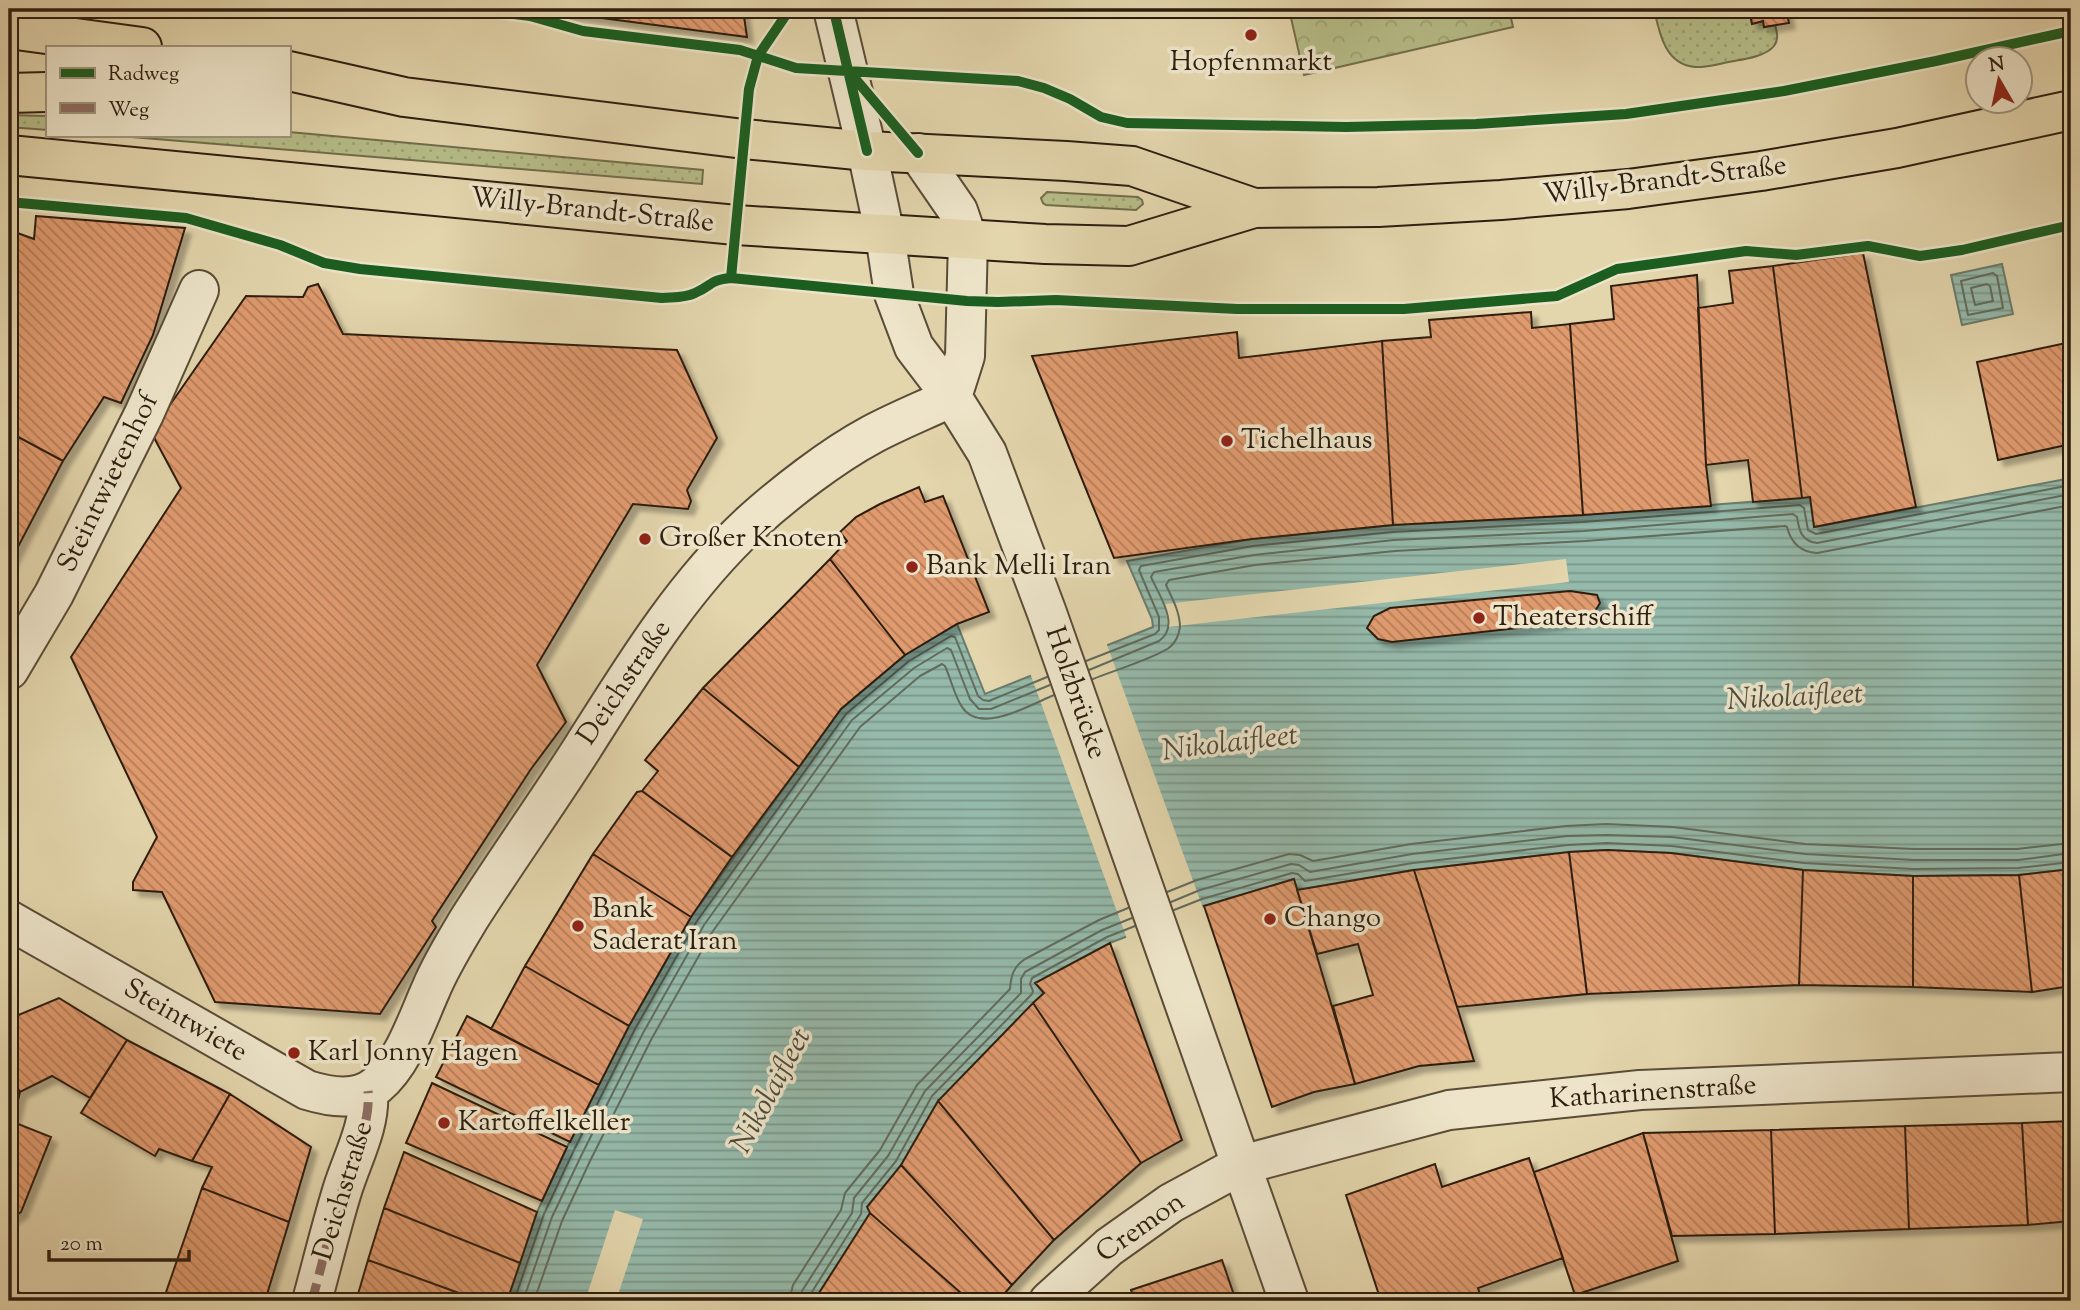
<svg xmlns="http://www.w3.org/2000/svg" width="2080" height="1310" font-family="'Sorts Mill Goudy',serif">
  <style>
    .grass { fill: url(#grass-dots); stroke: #726e4c; stroke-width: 2 }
    .forest { fill: url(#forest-crowns); stroke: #726e4c; stroke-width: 2 }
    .water { fill: url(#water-rules); stroke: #6b7b6c; stroke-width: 2 }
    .pier { fill: #e3d5ac }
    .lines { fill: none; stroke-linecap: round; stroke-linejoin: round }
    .shore { stroke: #616c5d; stroke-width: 2 }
    .building { fill: url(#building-back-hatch); stroke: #2d1e10; stroke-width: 2; filter: url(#shadow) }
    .minor-casing { stroke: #5a4c37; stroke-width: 42 }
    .major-casing { stroke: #2d1e10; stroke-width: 42 }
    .minor { stroke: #ede4c9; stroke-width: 38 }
    .major { stroke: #e3d5ac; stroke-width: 38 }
    .quiet { stroke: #8d6e63; stroke-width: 9; stroke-dasharray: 18 9; stroke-linecap: butt }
    .cycleway-casing { stroke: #ede4c9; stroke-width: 15 }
    .cycleway { stroke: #1b5e20; stroke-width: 10 }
    .poi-dot { fill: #8f2418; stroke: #ede4c9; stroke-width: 2.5 }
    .labels { text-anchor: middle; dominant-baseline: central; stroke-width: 7; stroke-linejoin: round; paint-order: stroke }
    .poi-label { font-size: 28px; fill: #2d1e10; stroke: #ede4c9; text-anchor: start }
    .street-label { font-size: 28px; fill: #2d1e10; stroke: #ede4c9 }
    .water-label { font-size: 30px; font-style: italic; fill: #4c4c3e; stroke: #ede4c9 }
  </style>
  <defs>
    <pattern id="grass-dots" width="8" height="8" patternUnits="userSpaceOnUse" patternTransform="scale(1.75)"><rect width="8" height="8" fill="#b6bd88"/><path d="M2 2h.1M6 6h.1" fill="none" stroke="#9da274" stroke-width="1.8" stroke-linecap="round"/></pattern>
    <pattern id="forest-crowns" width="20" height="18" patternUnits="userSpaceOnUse" patternTransform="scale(1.75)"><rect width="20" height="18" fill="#b6bd88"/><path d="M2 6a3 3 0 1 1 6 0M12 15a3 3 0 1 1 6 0" fill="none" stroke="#9da274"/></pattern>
    <pattern id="water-rules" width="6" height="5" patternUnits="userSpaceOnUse" patternTransform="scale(1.75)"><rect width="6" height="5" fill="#95b9aa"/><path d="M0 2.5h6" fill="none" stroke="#7a9689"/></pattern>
    <pattern id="building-back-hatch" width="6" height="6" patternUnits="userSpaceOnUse" patternTransform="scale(1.75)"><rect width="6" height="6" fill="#df9a6e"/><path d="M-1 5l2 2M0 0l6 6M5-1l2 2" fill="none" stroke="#b57d59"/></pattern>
    <filter id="shadow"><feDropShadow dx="6" dy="6" stdDeviation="2" flood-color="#0004"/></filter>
  </defs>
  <rect width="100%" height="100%" fill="#e3d5ac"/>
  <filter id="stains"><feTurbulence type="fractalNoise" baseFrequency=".00286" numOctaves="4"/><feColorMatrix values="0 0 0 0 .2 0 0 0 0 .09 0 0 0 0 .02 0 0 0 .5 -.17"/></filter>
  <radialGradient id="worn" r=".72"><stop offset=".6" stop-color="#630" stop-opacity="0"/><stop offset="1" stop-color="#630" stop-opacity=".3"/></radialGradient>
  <!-- grass -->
  <path class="grass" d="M1654,9H1675L1676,12L1691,9H1705L1706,12L1723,9H1749L1752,24L1763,21L1764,27L1775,25C1777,32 1779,39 1774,46C1766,56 1746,59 1734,61C1721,63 1707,68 1695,67C1665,65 1659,32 1654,9Z
    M9,115L47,116V130L9,127Z
    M289,132L703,170L702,184L107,135H289Z
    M1047,192L1138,197L1142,200L1143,204L1136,210L1046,205L1043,203L1041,198Z"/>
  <!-- forest -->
  <path class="forest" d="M1289,9H1509L1513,27L1304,75Z"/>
  <!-- water -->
  <path class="water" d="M2002,264L2013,314L1962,325L1951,275Z
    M2071,478V869L2019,875L1913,876L1803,870L1671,853L1607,850L1569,852L1414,870L1297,890L1294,879L1204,906L1110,943L1044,993L938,1101L901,1165L814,1301H507L537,1212L567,1147L629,1026L691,917L841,709L905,655L957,624L985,694L1153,627L1152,619L1127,561L1252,539L1393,525L1583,515L1810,497L1815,527Z"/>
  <!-- pier -->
  <path class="pier" d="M1566,559L1569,582L1168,627L1165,604Z
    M1106,642L1203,908L1127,939L1030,673Z
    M615,1210L643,1219L616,1301H585Z"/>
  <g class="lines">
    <!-- shore -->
    <path class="shore" d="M1993,273L1997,276L2003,308L1968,315L1961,281Z
      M1987,284L1990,286L1993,301L1975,305L1971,288Z
      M1086,661L1155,634L1159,630V617L1139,570L1141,566L1253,546L1393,532L1583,522L1800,505L1804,508L1808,530L1816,534L2071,485
      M1089,670L1159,641C1181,626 1159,595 1151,577L1154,572L1254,555L1394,540L1584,531L1793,514L1797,517C1799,530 1801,541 1817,543L2071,494
      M1093,679C1110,672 1158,657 1170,647C1176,642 1179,634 1180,627C1180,612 1172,598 1166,585L1169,580L1255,565L1395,551L1585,541L1785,526L1787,527C1791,543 1800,552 1817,553L2071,505
      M1167,892L1197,880L1289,854L1300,855L1313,861L1411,844L1566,826L1606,824L1673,827L1805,844L1914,849H2017L2071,843
      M1171,902L1200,890L1291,864L1299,865L1310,872L1412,854L1567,836L1607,835L1672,837L1805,854L1914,860H2018L2071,853
      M1174,910L1202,899L1292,873L1298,874L1305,881L1413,863L1568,845L1607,843L1672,846L1804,863L1913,869L2018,868L2071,862
      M514,1301L544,1214L574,1150L635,1029L697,921L846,714L909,661L951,636L955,637L978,696L983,700L989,701L1047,677
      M523,1301L552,1217L582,1154L643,1033L704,925L852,720L914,668L947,648L951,650L970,699L979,709H991L1050,685
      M534,1301L562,1221L591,1159L652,1038L713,931L860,727L920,676L942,664L945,666C951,679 954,695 962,707C980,735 1030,705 1054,695
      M789,1301L793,1285L841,1210L845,1193L880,1150L917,1085L1010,989C1011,976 1013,967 1025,959L1099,920L1128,908
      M800,1301L802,1291L852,1213L854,1198L888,1156L925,1091L1021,993V979L1025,972L1102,930L1132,918
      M809,1301L810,1295L861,1214L862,1203L896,1161L932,1096L1032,994L1033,991L1030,984L1032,978L1107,937L1135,926"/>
  </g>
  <!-- building -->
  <path class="building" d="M533,9H743L747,37Z
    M1749,9H1786L1789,23L1764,27L1763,21L1752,24Z
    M36,216L185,228L153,335L121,403L104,397L63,461L9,432V230L34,239Z
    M1863,253L1916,507L1814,527L1810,497L1802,498L1773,266Z
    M1773,266L1802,498L1753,502L1748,460L1706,465L1698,308L1733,303L1729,271Z
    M1697,275L1706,465L1711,506L1583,515L1570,324L1614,319L1611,286Z
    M318,284L343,334L677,350L717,438L687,490L691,501L688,509L633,504L537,665L566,722L531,769L432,921L436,927L380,1014L215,1002L162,892L133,890V882L157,837L71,657L181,488L151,432L246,296L303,297L308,287Z
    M1531,312L1532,328L1570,324L1583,515L1393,525L1382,341L1431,337L1429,320Z
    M1237,332L1239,358L1382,341L1393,525L1252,539L1114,558L1032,356Z
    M2071,342V444L1998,460L1977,362Z
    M9,432L63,461L9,564Z
    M919,487L925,502L943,496L989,612L957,624L905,655L830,559L847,541L840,532L856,517L880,504Z
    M830,559L905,655L841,709L799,767L703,688Z
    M1570,591L1597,595L1600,603L1594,613L1581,620L1554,624L1392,642L1378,639L1367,628L1374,616L1390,608Z
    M703,688L799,767L732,857L642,791L658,771L645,760Z
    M642,791L732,857L691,917L593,854L637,792Z
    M1607,850L1671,853L1803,870L1799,985L1587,994L1569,852Z
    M1569,852L1587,994L1457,1007L1414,870Z
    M593,854L691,917L629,1026L525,966Z
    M2071,869V986L2032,992L2019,875Z
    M1414,870L1474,1061L1419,1066L1355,1084L1333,1006L1373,995L1358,944L1317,954L1297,890Z
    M1803,870L1913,876V987L1799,985Z
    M2019,875L2032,992L1913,987V876Z
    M1294,879L1355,1084L1314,1092L1272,1107L1204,906Z
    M1110,943L1182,1140L1141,1163L1033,1003L1044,993L1035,983Z
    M525,966L629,1026L599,1085L491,1029Z
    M59,998L127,1040L90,1098L52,1076L20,1092L9,1074V1019Z
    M1033,1003L1141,1163L1054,1240L938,1101Z
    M467,1016L599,1085L570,1142L436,1077Z
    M127,1040L230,1094L192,1161L159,1149L155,1156L81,1113Z
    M9,1074L20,1092L13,1122L51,1137L21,1212L9,1220Z
    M432,1083L567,1147L542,1201L406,1143Z
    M230,1094L311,1147L289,1222L202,1188L212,1167L192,1161Z
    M938,1101L1054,1240L1012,1285L901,1165Z
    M2071,1121V1221L2028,1225L2022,1123Z
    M2022,1123L2028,1225L1909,1229L1905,1126Z
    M1905,1126L1909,1229L1775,1234L1771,1130Z
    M1771,1130L1775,1234L1672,1236L1643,1133Z
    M1643,1133L1678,1261L1575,1295L1534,1172Z
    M404,1152L537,1212L520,1263L384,1208Z
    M1529,1158L1563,1258L1478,1288L1482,1301H1381L1346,1195L1435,1164L1442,1187Z
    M901,1165L1012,1285L998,1301H970L870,1213L867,1207Z
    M202,1188L289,1222L265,1301H163Z
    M384,1208L520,1263L507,1301H481L368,1260Z
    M870,1213L970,1301H831L819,1293Z
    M368,1260L481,1301H356Z
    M1222,1260L1236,1301H1132L1134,1300L1131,1290Z
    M11,1289L39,1301H9V1294Z"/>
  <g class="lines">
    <defs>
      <path id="minor" d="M833,9L867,151L885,235L894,294L914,347L952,397L987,453L1047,613L1289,1301
        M9,670L54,594L144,414L199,290
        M9,920L307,1090C330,1097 357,1102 377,1085C404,1062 417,1020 431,989C441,965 456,941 469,919C506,861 546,805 583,747C633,668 682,587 751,523C784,493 832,456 871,435C897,421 925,410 952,397L965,356L968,240L958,211L918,153
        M312,1301C322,1264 331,1227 342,1191C352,1158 371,1126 368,1091
        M1049,1301L1109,1247L1171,1203L1241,1165L1449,1110L1640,1090L2071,1072"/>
      <path id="major" d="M9,29L142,47
        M289,71L404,97L744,139L867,151L1066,161L1132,166L1254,208
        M9,93L47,92
        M9,155L736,225L1045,244L1129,246L1254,208L1378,207L1501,200L1628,189L1761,171L1897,148L2071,110"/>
    </defs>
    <!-- minor casing -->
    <use href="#minor" class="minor-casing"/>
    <!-- major casing -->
    <use href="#major" class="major-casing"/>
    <!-- minor -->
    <use href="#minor" class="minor"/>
    <!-- major -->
    <use href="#major" class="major"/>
    <!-- quiet -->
    <path class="quiet" d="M312,1301C322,1264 331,1227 342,1191C352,1158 371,1126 368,1091"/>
    <defs>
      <path id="cycleway" d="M476,9L530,16L583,31L740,50L796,68L1018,81L1044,88L1070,99L1101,117L1127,123L1346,127L1476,124L1626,114L1784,91L1936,61L2071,31
        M834,11L867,151
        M852,75L918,153
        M9,202L186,218L280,245L324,263L360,269L662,298C673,297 685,298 695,293C712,286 709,280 731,278L967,301L998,302L1056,300L1237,309H1404L1557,296L1617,269L1746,251L1796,255L1868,246L1920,256L1962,250L2071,225
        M731,278L749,89L758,56L790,9"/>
    </defs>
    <!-- cycleway casing -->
    <use href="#cycleway" class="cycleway-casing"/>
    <!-- cycleway -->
    <use href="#cycleway" class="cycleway"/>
  </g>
  <!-- markers -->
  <g class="poi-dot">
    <circle cx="1251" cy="35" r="7"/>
    <circle cx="1227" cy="441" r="7"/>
    <circle cx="645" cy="539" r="7"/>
    <circle cx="912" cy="567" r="7"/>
    <circle cx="1479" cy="618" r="7"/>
    <circle cx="1270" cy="919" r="7"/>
    <circle cx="578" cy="926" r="7"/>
    <circle cx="294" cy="1053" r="7"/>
    <circle cx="444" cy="1123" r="7"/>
  </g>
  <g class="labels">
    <!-- poi labels -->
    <g class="poi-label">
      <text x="1251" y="63" text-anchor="middle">Hopfenmarkt</text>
      <text x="1241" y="441">Tichelhaus</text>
      <text x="659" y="539">Großer Knoten</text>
      <text x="926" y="567">Bank Melli Iran</text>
      <text x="1493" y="618">Theaterschiff</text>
      <text x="592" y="910">Bank<tspan x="592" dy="32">Saderat Iran</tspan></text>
      <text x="1284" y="919">Chango</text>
      <text x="308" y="1053">Karl Jonny Hagen</text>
      <text x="458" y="1123">Kartoffelkeller</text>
    </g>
    <!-- street labels -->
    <g class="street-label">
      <text transform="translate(1665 181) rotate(-7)">Willy-Brandt-Straße</text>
      <text transform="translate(592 211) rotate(6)">Willy-Brandt-Straße</text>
      <text transform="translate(109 483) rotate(-64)">Steintwietenhof</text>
      <text transform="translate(625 683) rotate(-56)">Deichstraße</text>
      <text transform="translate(1075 693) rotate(71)">Holzbrücke</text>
      <text transform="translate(185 1021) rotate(30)">Steintwiete</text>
      <text transform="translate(1653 1093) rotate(-4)">Katharinenstraße</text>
      <text transform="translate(344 1191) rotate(-73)">Deichstraße</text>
      <text transform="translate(1141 1228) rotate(-35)">Cremon</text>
    </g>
    <!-- water labels -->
    <g class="water-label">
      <text transform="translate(1795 698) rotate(-3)">Nikolaifleet</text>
      <text transform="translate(1230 744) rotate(-7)">Nikolaifleet</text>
      <text transform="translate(772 1091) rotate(-62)">Nikolaifleet</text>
    </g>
  </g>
  <!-- margin -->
  <rect width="2080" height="1310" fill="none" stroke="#e3d5ac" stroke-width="35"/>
  <rect x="10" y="10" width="2059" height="1289" fill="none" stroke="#2d1e10" stroke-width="3.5"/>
  <rect x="18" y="18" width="2045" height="1275" fill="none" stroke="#2d1e10" stroke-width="2"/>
  <!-- legend -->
  <rect x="46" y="46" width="245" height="91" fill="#ede4c9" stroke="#a0957f" stroke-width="2"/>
  <rect x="60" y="68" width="35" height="10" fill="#1b5e20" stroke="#a0957f" stroke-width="2"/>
  <text x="108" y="80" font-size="21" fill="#2d1e10">Radweg</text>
  <rect x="60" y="103" width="35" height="10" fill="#8d6e63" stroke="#a0957f" stroke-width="2"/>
  <text x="108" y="116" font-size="21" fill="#2d1e10">Weg</text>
  <!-- north arrow -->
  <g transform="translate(1999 80) rotate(351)"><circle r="33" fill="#ede4c9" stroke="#a0957f" stroke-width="2"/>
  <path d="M0-5L12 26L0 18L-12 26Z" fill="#8f2418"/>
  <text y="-10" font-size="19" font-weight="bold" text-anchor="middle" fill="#2d1e10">N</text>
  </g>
  <!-- scale -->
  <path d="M49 1250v10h140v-10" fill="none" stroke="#2d1e10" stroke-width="3.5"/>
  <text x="60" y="1250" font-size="21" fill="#2d1e10" stroke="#ede4c9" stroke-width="5" paint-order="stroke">20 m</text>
  <rect width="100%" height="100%" filter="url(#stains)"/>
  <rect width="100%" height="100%" fill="url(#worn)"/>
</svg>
